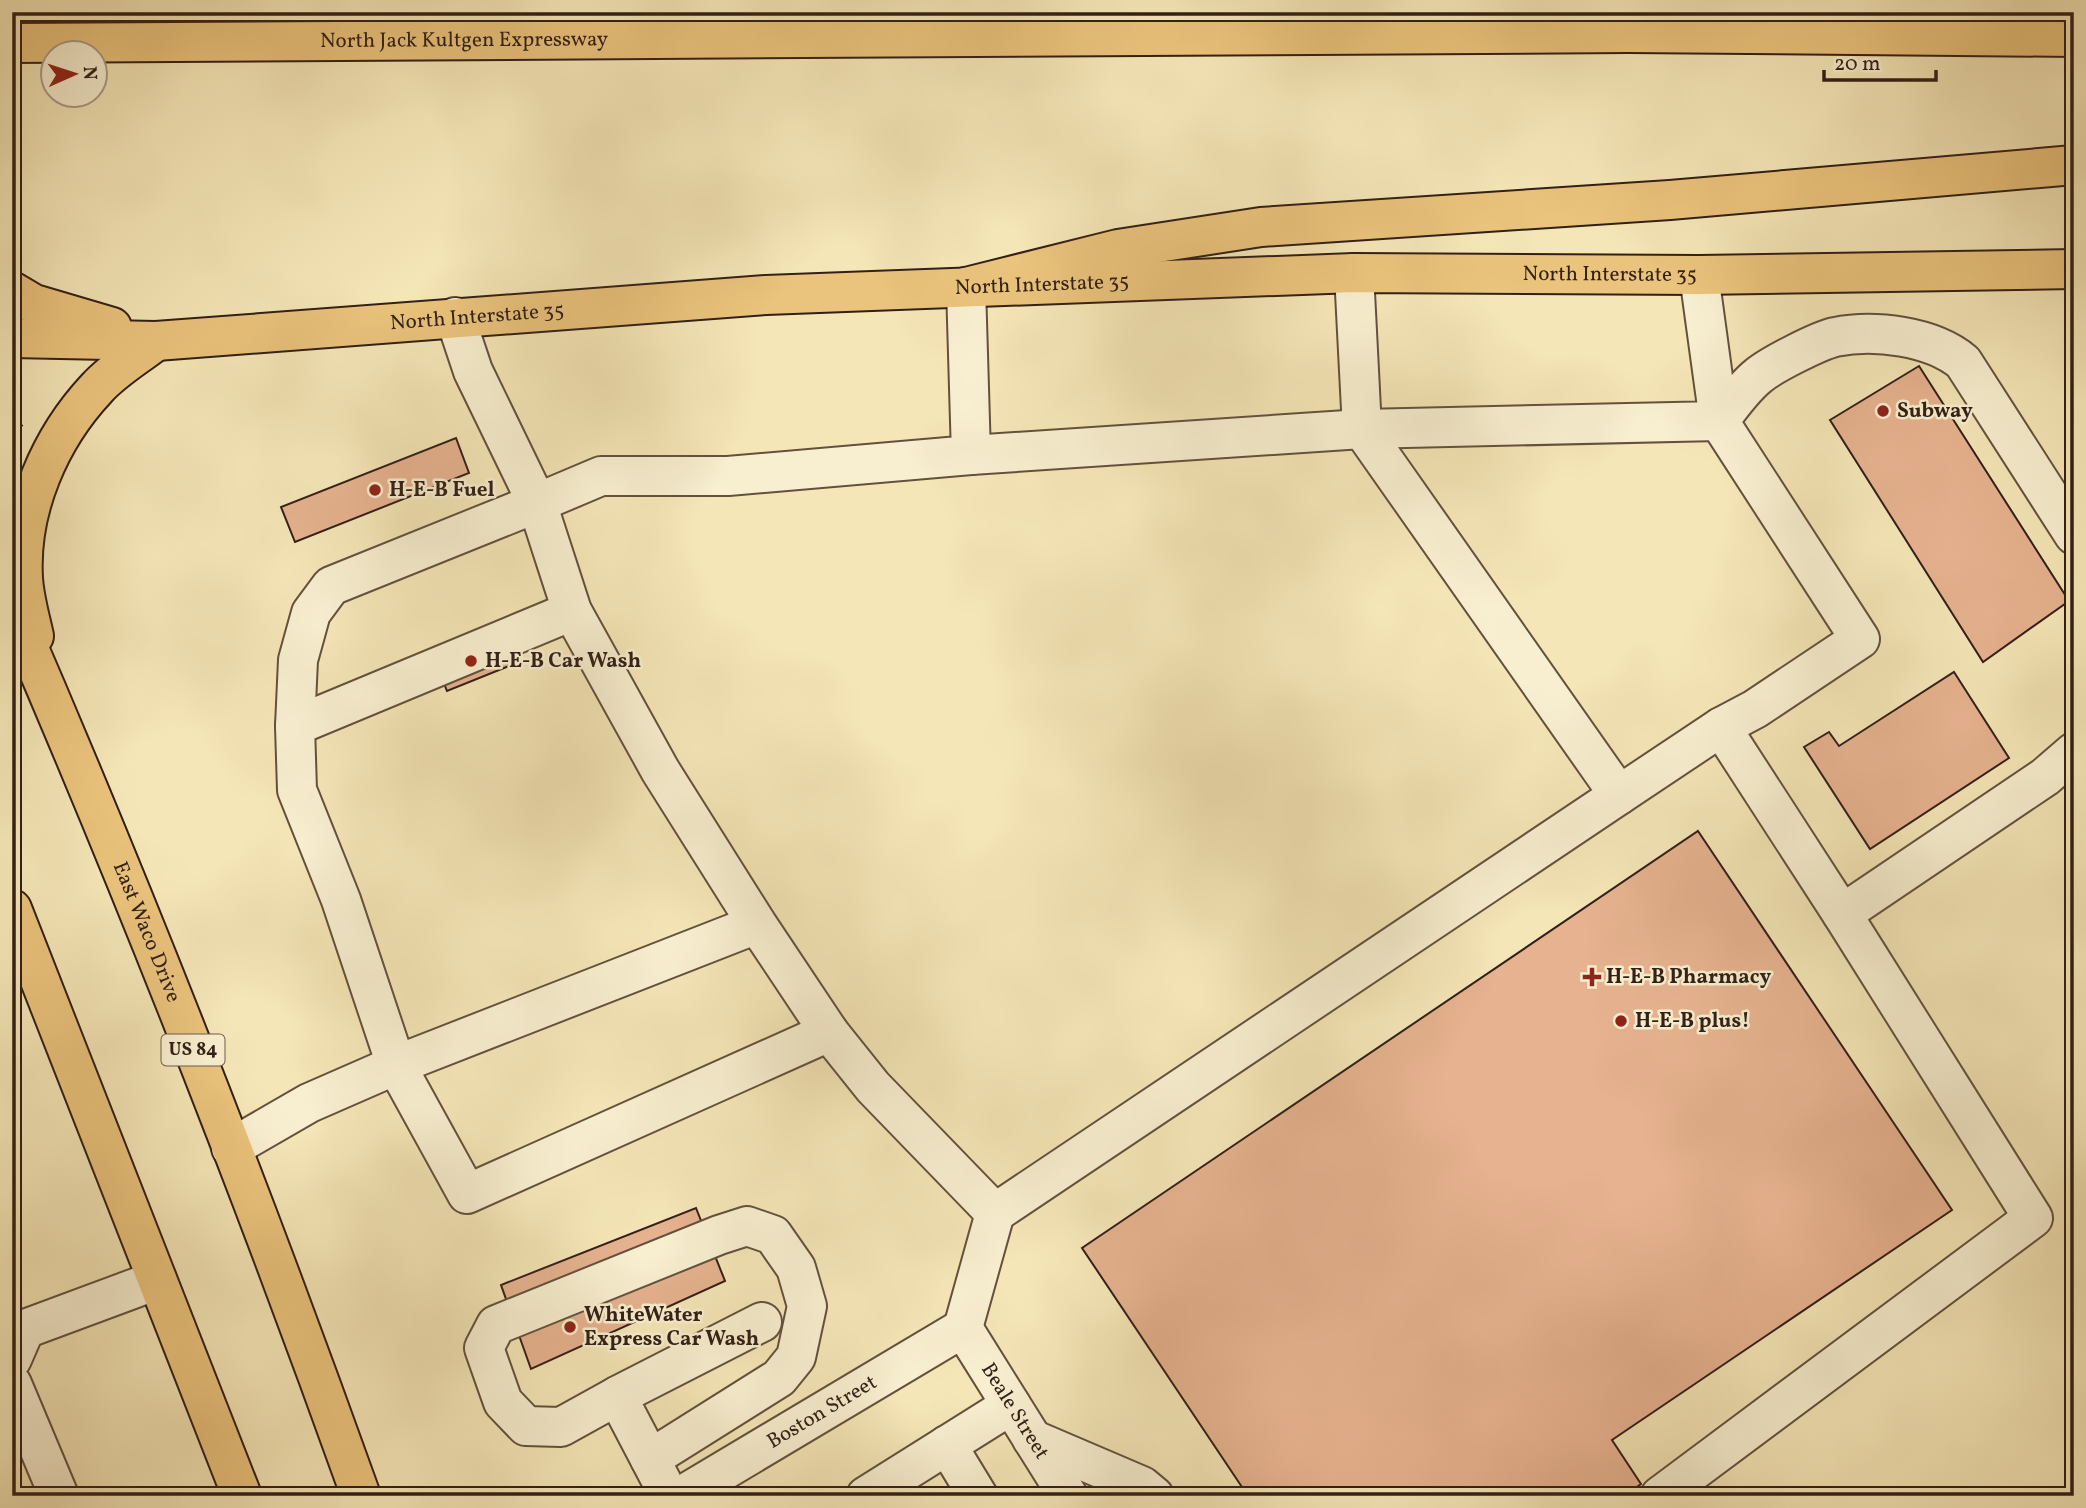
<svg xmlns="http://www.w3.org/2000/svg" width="2086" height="1508" font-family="Vollkorn,serif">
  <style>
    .building { fill: #e6b28f; stroke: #321f16; stroke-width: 2 }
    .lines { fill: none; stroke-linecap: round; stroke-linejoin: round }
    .minor-casing { stroke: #63513e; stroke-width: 42 }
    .major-casing { stroke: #321f16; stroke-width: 42 }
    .highway-casing { stroke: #321f16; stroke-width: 42 }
    .path { stroke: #321f16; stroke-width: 4.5; stroke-dasharray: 2 3.5; stroke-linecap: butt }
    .minor { stroke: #f8efd0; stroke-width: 38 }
    .major { stroke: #eac37c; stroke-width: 38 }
    .highway { stroke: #eac37c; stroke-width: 38 }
    .poi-dot { fill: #8f2418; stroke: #f8efd0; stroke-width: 2.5 }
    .labels { text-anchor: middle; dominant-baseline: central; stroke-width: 5; stroke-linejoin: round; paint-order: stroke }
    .shield { fill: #f8efd0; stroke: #6d5d4e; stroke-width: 2 }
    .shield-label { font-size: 19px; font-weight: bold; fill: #321f16 }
    .street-label { font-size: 21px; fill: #321f16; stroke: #f8efd0 }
    .poi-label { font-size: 21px; font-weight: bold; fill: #321f16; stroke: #f8efd0; text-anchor: start }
  </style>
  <rect width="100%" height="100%" fill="#f5e6b7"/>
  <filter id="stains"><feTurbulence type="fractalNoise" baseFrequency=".00286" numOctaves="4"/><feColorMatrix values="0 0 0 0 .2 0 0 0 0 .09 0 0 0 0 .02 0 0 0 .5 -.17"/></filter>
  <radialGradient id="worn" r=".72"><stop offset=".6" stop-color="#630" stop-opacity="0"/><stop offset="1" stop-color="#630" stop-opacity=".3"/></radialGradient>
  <!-- building -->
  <path class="building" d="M1919,366L2069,601L1983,662L1830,420Z
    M456,438L469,473L295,542L281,507Z
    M496,631L509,666L447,691L433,656Z
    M1954,672L2009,758L1870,849L1804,747L1829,732L1839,746Z
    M1698,831L1952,1210L1612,1440L1641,1484L1624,1496H1248L1082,1248Z
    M696,1208L725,1281L531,1369L501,1285Z"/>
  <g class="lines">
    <defs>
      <g id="minor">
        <path d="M455,317L473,371L537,503L601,476H728L971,455L966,287"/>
        <path d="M971,455L1362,429L1719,421L1699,275"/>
        <path d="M295,726L572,611"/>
        <path d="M1721,727L1755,709L1860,639L1719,421C1731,406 1743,388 1758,376C1771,365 1818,341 1835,337C1874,329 1932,336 1963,362L2074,535"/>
        <path d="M1619,795L1721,727L1842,914"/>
        <path d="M757,924L660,770L572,611L537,503L331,586L311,613L298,660L295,726L297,790L341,900L396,1065L757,924L829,1032L873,1087L995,1213L963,1328"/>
        <path d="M231,1148L309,1103L396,1065L467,1194L829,1032"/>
        <path d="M995,1213L1619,795L1362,429L1354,273"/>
        <path id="s1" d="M963,1328L1068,1496"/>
        <path d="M12,1359L25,1329L157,1280"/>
        <path d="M12,1384L59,1496"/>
        <path d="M617,1396L561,1427L526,1426L503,1402L484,1348L496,1325L719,1235L747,1226L773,1235L796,1268L807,1306L796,1357L779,1378L650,1459"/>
        <path d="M1032,1439L1142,1486L1154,1496"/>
        <path d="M947,1445L978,1496"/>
        <path d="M662,1482L617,1396L762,1322"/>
        <path id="s2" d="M681,1496L963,1328"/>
        <path d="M866,1496L1011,1405"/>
        <path d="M1660,1496L2033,1218L1842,914L2045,777L2074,752"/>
      </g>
      <g id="major">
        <path d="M12,291L34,304L112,327"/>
        <path id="s3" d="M12,338L156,341L766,295L1354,273L1699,275L2074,269"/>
      </g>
      <g id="highway">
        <path id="s4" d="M12,43L1628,33L2074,37"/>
        <path d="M966,287L1118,249L1261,227L1670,200L2074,165"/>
        <path id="s5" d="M12,609C138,900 254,1197 361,1496"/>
        <path d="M34,636C30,618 24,597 23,578C19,509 50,438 97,388C113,370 137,356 156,341"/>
        <path d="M12,909L242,1496"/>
      </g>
    </defs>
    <!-- minor casing -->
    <use href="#minor" class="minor-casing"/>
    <!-- major casing -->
    <use href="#major" class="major-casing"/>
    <!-- highway casing -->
    <use href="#highway" class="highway-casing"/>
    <!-- path -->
    <path class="path" d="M12,420L22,427"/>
    <!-- minor -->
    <use href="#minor" class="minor"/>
    <!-- major -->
    <use href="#major" class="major"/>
    <!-- highway -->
    <use href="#highway" class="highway"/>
  </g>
  <!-- markers -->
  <g class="poi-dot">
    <circle cx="1883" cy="411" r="7"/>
    <circle cx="375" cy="490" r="7"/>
    <circle cx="471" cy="661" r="7"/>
    <path d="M1588.5 966.5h7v7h7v7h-7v7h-7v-7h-7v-7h7z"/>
    <circle cx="1621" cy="1021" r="7"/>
    <circle cx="570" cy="1327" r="7"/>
  </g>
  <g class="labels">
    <!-- shield labels -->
    <rect class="shield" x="161.5" y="1034.5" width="63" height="31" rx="5"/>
    <g class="shield-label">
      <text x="193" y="1050">US 84</text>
    </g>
    <!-- street labels -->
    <g class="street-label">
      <text stroke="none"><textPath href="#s4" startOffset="452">North Jack Kultgen Expressway</textPath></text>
      <text stroke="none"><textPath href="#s3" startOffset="1600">North Interstate 35</textPath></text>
      <text stroke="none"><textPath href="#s3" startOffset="1032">North Interstate 35</textPath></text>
      <text stroke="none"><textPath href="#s3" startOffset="466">North Interstate 35</textPath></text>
      <text stroke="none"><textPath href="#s5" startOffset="350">East Waco Drive</textPath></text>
      <text stroke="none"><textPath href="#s2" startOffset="164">Boston Street</textPath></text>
      <text stroke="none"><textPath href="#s1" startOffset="98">Beale Street</textPath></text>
    </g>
    <!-- poi labels -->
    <g class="poi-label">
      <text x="1897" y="411">Subway</text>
      <text x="389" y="490">H-E-B Fuel</text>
      <text x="485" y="661">H-E-B Car Wash</text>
      <text x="1606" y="977">H-E-B Pharmacy</text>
      <text x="1635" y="1021">H-E-B plus!</text>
      <text x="584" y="1315">WhiteWater<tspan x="584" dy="24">Express Car Wash</tspan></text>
    </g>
  </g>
  <!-- margin -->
  <rect width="2086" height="1508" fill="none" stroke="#f5e6b7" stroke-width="42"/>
  <rect x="14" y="14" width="2058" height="1480" fill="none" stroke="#321f16" stroke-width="3.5"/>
  <rect x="21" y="21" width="2044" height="1466" fill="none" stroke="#321f16" stroke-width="2"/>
  <!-- north arrow -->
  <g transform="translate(74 74) rotate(87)"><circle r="33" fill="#f8efd0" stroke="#a99c86" stroke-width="2"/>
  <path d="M0-5L12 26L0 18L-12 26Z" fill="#8f2418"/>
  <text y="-10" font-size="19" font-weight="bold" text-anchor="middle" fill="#321f16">N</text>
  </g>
  <!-- scale -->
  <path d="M1824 70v10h112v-10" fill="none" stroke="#321f16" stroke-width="3.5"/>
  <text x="1834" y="70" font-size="21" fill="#321f16" stroke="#f8efd0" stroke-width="5" paint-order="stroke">20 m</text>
  <rect width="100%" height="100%" filter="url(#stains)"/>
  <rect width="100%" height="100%" fill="url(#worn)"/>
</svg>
